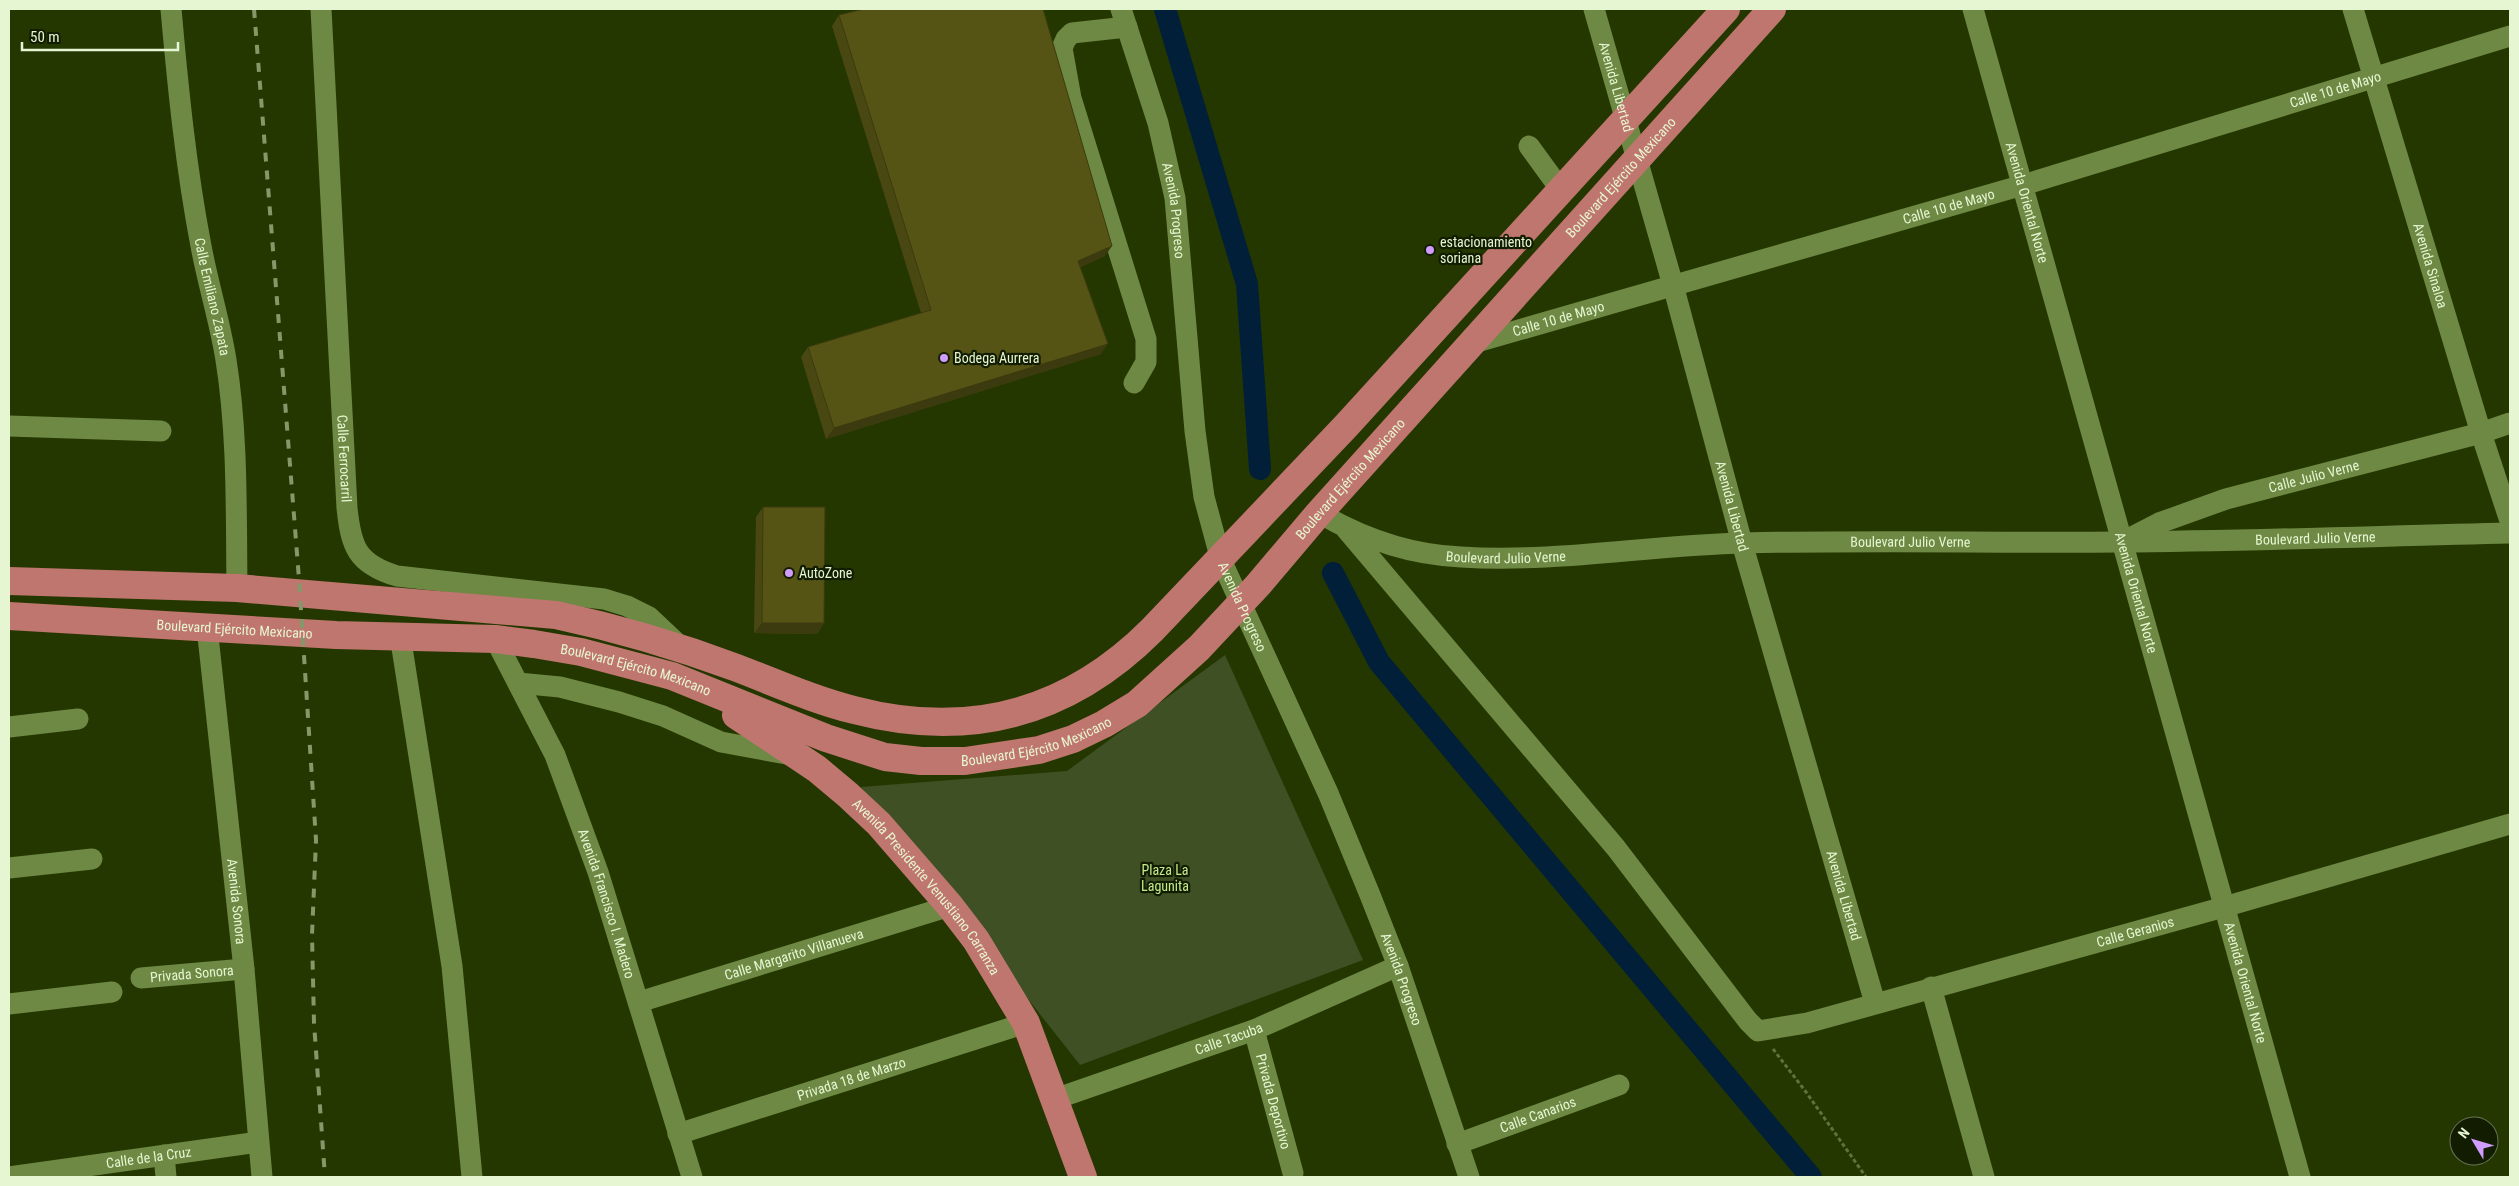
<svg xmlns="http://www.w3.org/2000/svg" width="2519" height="1186" font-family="'Roboto Condensed',sans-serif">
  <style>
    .green { fill: #3f5025 }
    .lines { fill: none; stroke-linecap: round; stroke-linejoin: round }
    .canal { stroke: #011f39; stroke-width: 22 }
    .path { stroke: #607140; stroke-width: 3; stroke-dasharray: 4 2.5; stroke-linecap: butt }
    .minor { stroke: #6d8943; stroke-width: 21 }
    .major { stroke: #bf766f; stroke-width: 28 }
    .rail { stroke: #86976a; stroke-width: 4; stroke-dasharray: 9 9; stroke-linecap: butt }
    .wall { fill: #4a4812 }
    .shaded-wall { fill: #3c3b0f }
    .building { fill: #565415; stroke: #3c3b0f }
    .poi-dot { fill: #d09dff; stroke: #121c01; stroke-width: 2 }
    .labels { text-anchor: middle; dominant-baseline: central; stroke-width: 4.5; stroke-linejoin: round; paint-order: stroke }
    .street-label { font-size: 14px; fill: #e6f6d2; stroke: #121c01 }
    .poi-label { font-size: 14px; fill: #e6f6d2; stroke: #121c01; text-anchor: start }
    .park-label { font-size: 14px; fill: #c3eb8a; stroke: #121c01 }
  </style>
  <rect width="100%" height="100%" fill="#253700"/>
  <!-- green -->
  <path class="green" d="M1225,655L1363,960L1080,1065L861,787L1067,771Z"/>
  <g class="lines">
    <!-- canal -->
    <path class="canal" d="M1165,9L1247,284L1260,469
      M1333,573L1379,662L1811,1177"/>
    <!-- path -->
    <path class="path" d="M1773,1049L1806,1092L1866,1177"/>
    <!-- minor -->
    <g class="minor">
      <path id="s1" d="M171,9C178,88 186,168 201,246C208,284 220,322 226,360C238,436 236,512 237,588"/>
      <path id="s2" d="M321,9L347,508C351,547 357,564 397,576L604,599L627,606L649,617L683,649"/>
      <path id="s3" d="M1121,9L1158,123L1175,198L1195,431L1204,497L1221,560L1328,793L1370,895L1398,966L1469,1177"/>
      <path id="s4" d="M1594,9L1673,285L1742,543L1875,1003"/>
      <path id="s5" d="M1973,9L2300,1177"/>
      <path id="s6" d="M2353,9L2481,433L2510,521"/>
      <path d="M1127,27L1072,33L1066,39L1062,48L1071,98L1146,339V362L1134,383"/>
      <path d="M1529,146L1561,190"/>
      <path id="s7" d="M1470,344L2023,185L2510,36"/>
      <path d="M9,426L161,431"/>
      <path id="s8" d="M1319,513C1362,538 1410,555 1461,557C1555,563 1650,545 1744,543C1869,540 1994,543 2118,542C2249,541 2380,536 2510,533"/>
      <path id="s9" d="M1346,529L1616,848L1748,1021L1758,1031L1807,1023L2224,907L2510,824"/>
      <path id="s10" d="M2126,540L2159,523L2226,499L2481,433L2510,423"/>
      <path id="s11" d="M207,627L244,969L262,1177"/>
      <path d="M400,635L452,966L472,1177"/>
      <path id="s12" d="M495,639L555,755L598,872L692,1177"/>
      <path d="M518,683L560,687L619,702L663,716L721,742L792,755"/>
      <path d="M9,727L78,719"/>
      <path d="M9,868L92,859"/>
      <path id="s13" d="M141,978L244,969"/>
      <path d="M1931,987L1984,1177"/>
      <path id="s14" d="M639,1002L950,906"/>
      <path d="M9,1004L112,992"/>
      <path id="s15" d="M1254,1030L1293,1173"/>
      <path id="s16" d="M1055,1099L1254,1030L1398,966"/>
      <path id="s17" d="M678,1134L1026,1023"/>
      <path id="s18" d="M1457,1144L1619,1085"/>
      <path d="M164,1155L166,1177"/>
      <path id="s19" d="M9,1177L258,1142"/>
    </g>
    <!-- major -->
    <g class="major">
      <path d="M9,581L237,588L556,615C617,628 678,646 737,668C776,683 814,700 854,710C969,740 1068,714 1152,630L1346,426L1726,9"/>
      <path id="s20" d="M9,616L336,635L495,639L534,644L581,652L672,676L826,738L885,757L921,761H965L1039,750L1073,739L1104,724L1137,704L1199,648L1258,585L1319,513L1772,9"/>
      <path id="s21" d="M736,715L817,769L848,795L879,824L950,906L976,940L1026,1023L1083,1177"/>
    </g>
    <!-- rail -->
    <path class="rail" d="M254,9L299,579L316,840L312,935L314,1023L325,1177"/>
  </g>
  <!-- wall -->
  <path class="wall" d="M839,15L1105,256L1080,267L1101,354L826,439L801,357L808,347L921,313L832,26Z
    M763,507L824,623L817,634L754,633L756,517Z"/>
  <!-- shaded-wall -->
  <path class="shaded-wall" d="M1112,246L1105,256L1070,272L1078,261Z
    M1108,344L1101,354L826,439L834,428Z
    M762,623H824L817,634L754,633Z"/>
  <!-- building -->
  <path class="building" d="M864,9H1043L1112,246L1078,261L1108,344L834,428L808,347L931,310L839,15Z
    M763,507H825L824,623H762Z"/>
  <!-- markers -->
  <g class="poi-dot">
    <circle cx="1430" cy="250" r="5"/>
    <circle cx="944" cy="358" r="5"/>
    <circle cx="789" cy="573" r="5"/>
  </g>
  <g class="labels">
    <!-- street labels -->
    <g class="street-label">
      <text stroke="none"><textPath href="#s4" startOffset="81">Avenida Libertad</textPath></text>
      <text stroke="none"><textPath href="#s7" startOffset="902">Calle 10 de Mayo</textPath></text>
      <text stroke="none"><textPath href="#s20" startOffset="1875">Boulevard Ejército Mexicano</textPath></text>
      <text stroke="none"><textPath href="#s5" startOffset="201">Avenida Oriental Norte</textPath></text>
      <text stroke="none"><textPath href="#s7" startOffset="498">Calle 10 de Mayo</textPath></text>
      <text stroke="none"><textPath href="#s3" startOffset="209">Avenida Progreso</textPath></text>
      <text stroke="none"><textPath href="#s6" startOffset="268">Avenida Sinaloa</textPath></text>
      <text stroke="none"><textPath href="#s1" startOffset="291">Calle Emiliano Zapata</textPath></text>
      <text stroke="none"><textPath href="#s7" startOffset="92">Calle 10 de Mayo</textPath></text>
      <text stroke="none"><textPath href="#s2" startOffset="450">Calle Ferrocarril</textPath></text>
      <text stroke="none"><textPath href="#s10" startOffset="199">Calle Julio Verne</textPath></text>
      <text stroke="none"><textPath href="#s20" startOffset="1470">Boulevard Ejército Mexicano</textPath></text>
      <text stroke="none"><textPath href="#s4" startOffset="516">Avenida Libertad</textPath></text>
      <text stroke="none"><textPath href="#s8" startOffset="1005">Boulevard Julio Verne</textPath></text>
      <text stroke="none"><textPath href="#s8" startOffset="600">Boulevard Julio Verne</textPath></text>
      <text stroke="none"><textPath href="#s8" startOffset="195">Boulevard Julio Verne</textPath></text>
      <text stroke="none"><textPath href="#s5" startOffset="606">Avenida Oriental Norte</textPath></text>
      <text stroke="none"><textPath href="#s3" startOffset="614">Avenida Progreso</textPath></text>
      <text stroke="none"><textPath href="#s20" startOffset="226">Boulevard Ejército Mexicano</textPath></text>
      <text stroke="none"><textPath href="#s20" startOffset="631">Boulevard Ejército Mexicano</textPath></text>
      <text stroke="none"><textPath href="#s20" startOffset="1050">Boulevard Ejército Mexicano</textPath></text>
      <text stroke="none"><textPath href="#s21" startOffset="259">Avenida Presidente Venustiano Carranza</textPath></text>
      <text stroke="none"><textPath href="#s4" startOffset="921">Avenida Libertad</textPath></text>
      <text stroke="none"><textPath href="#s11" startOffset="276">Avenida Sonora</textPath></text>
      <text stroke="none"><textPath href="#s12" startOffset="288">Avenida Francisco I. Madero</textPath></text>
      <text stroke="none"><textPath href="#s9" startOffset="1040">Calle Geranios</textPath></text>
      <text stroke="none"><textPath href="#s14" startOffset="162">Calle Margarito Villanueva</textPath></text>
      <text stroke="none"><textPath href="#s13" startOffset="51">Privada Sonora</textPath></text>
      <text stroke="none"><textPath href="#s3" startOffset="1019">Avenida Progreso</textPath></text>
      <text stroke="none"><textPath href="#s5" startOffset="1011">Avenida Oriental Norte</textPath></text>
      <text stroke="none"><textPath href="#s16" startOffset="184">Calle Tacuba</textPath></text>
      <text stroke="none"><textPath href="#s17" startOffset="182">Privada 18 de Marzo</textPath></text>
      <text stroke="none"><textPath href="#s15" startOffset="74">Privada Deportivo</textPath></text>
      <text stroke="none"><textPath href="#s18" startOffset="86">Calle Canarios</textPath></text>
      <text stroke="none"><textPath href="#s19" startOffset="141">Calle de la Cruz</textPath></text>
    </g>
    <!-- poi labels -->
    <g class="poi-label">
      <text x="1440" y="242">estacionamiento<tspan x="1440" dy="16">soriana</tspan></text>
      <text x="954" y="358">Bodega Aurrera</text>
      <text x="799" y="573">AutoZone</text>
    </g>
    <!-- park labels -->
    <g class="park-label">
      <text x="1165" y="870">Plaza La<tspan x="1165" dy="16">Lagunita</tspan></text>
    </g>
  </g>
  <!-- border -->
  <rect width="2519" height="1186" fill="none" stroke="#e6f6d2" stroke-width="20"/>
  <!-- north arrow -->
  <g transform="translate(2474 1141) rotate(308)"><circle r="24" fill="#121c01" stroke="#677355"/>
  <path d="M0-4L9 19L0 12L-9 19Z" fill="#d09dff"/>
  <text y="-8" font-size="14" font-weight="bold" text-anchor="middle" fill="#e6f6d2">N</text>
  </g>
  <!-- scale -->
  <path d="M22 42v8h156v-8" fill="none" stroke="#e6f6d2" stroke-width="2.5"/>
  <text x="30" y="42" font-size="15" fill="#e6f6d2" stroke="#121c01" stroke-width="4" paint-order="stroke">50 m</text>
</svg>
